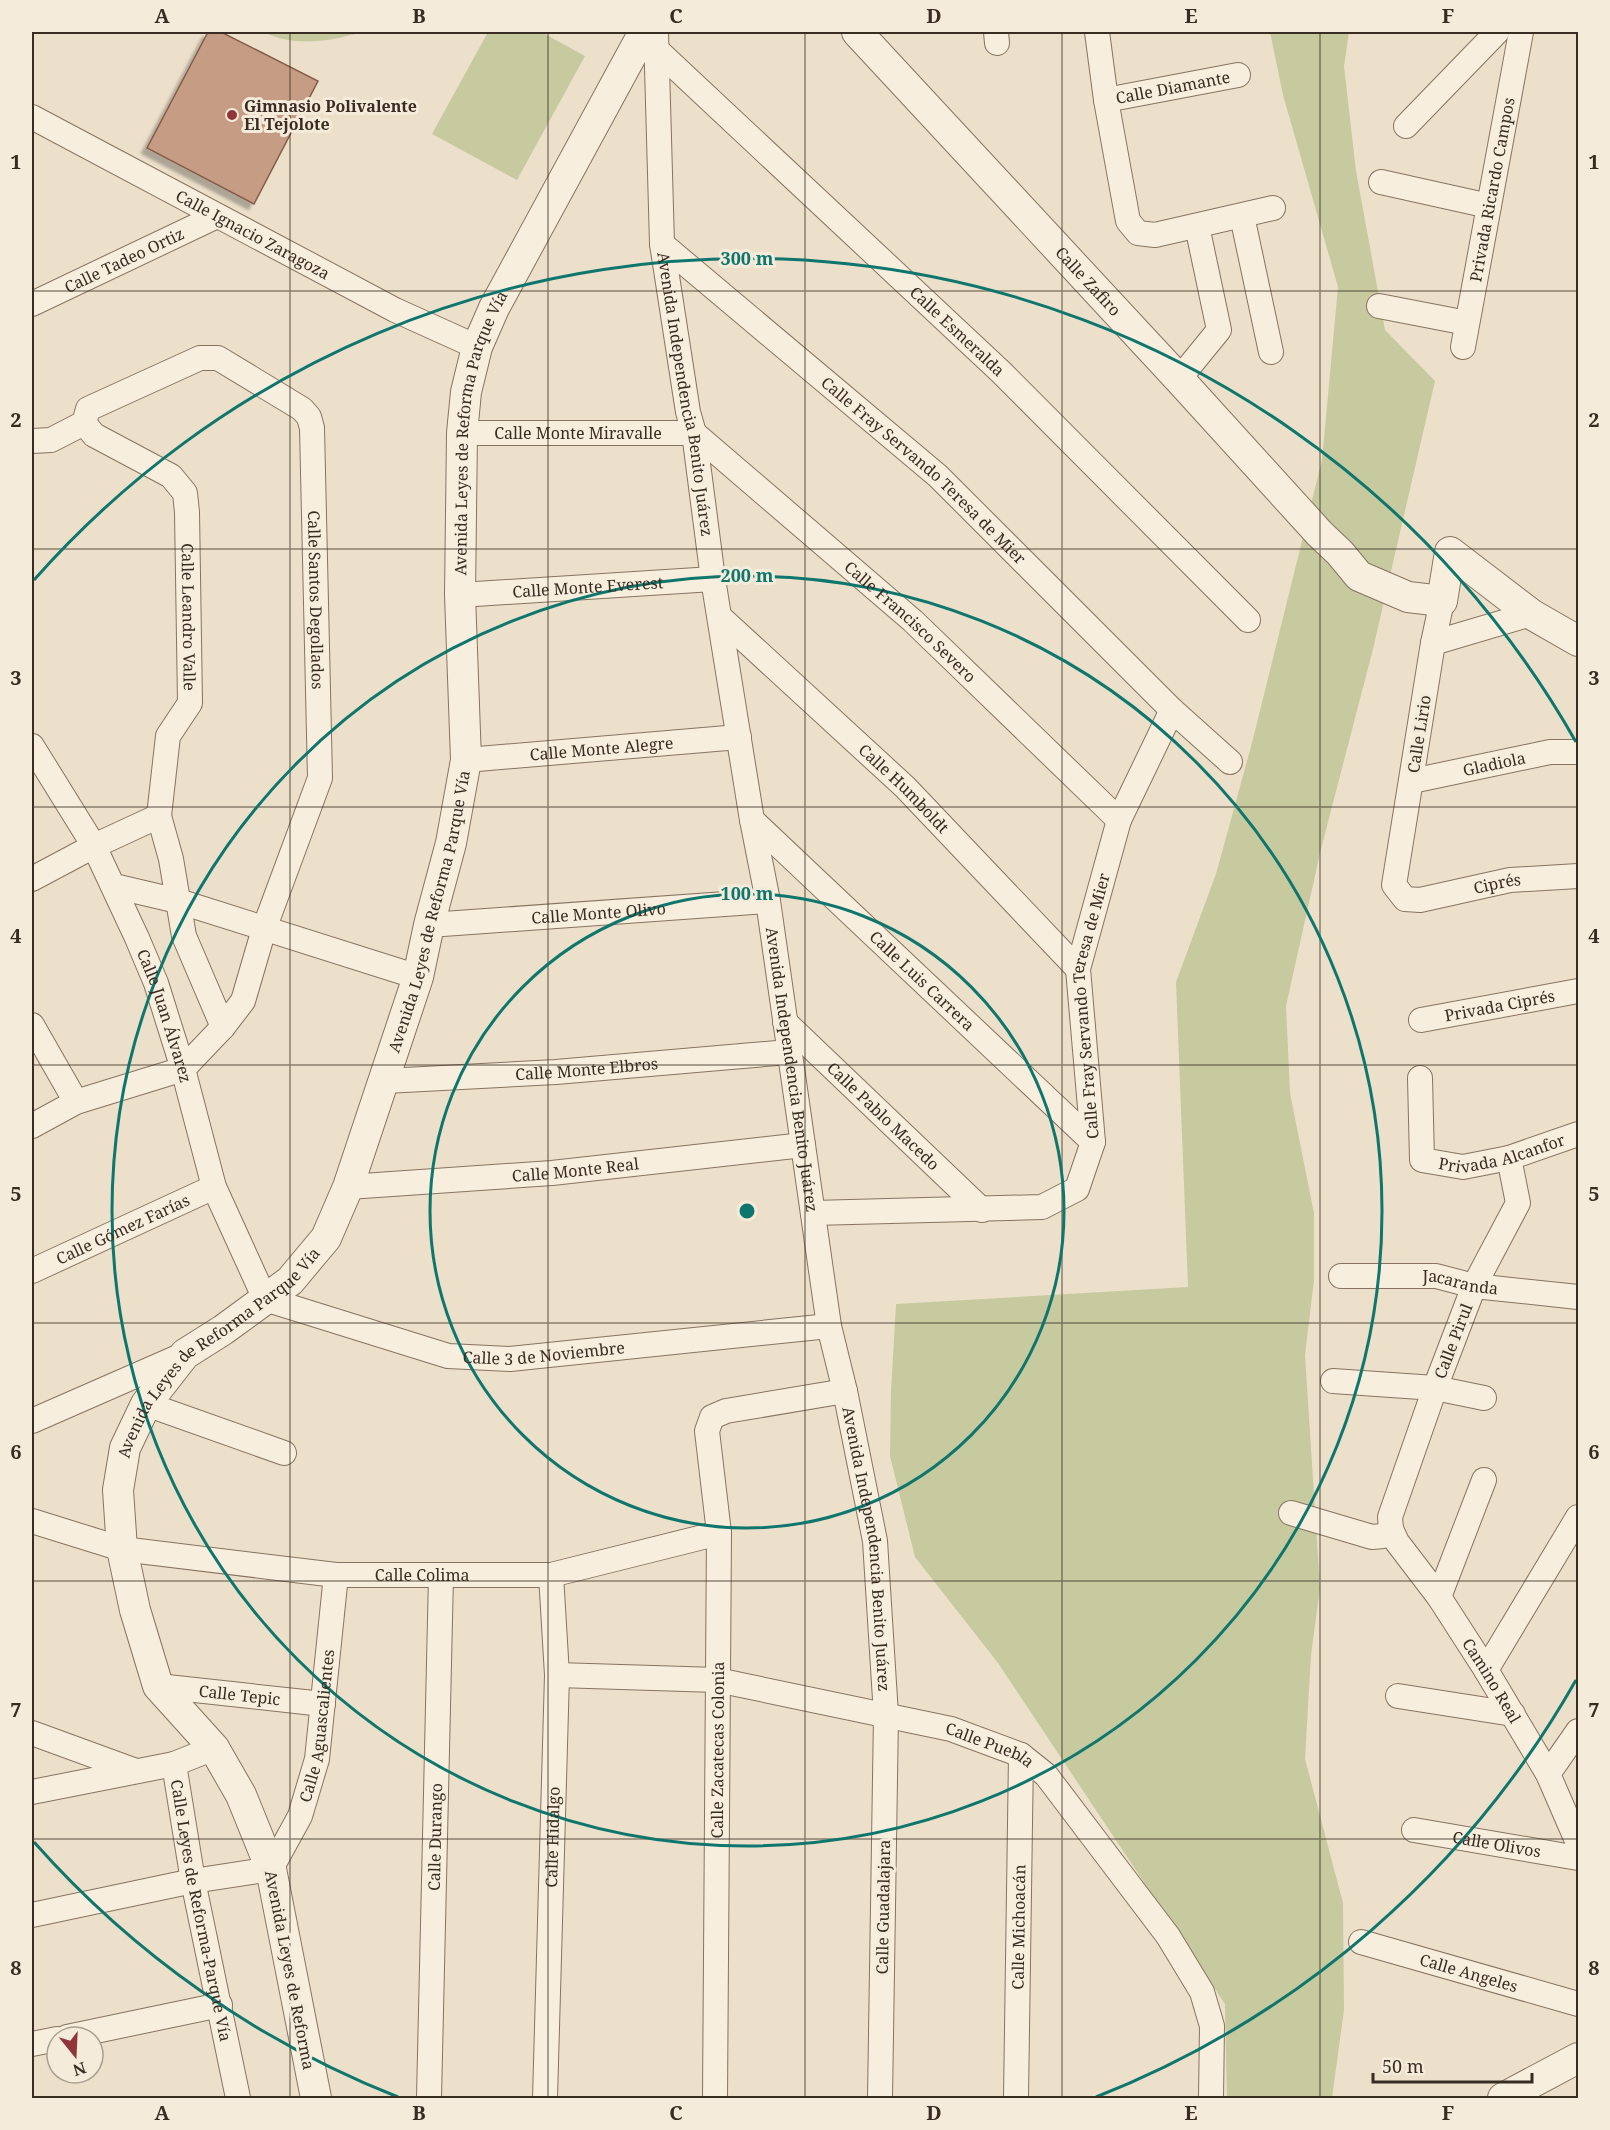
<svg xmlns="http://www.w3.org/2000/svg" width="1610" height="2130" font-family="'Noto Serif',serif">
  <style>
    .green { fill: #c7c99f }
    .building { fill: #c69c84; stroke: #845d48; stroke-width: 1.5; filter: url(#shadow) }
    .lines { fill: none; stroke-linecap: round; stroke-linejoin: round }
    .minor-casing { stroke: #877360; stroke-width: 26 }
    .tertiary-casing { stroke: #877360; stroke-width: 32 }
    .minor { stroke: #f7eede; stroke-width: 24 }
    .tertiary { stroke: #f7eede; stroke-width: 30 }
    .grid { fill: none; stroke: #392c22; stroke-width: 1.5; stroke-opacity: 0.55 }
    .ring { fill: none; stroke: #0f766e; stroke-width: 3 }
    .poi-dot { fill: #91353b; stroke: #f4ebda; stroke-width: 2 }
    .labels { text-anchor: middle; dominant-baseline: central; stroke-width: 6; stroke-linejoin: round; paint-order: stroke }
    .street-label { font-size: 16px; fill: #392c22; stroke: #f4ebda }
    .poi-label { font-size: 16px; font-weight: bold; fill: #392c22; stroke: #f4ebda; text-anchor: start }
    .centre { fill: #0f766e; stroke: #f4ebda; stroke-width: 3 }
    .ring-label { font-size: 18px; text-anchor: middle; font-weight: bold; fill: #0f766e; stroke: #f4ebda; stroke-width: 6; stroke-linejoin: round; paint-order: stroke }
    .neatline { fill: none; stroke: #392c22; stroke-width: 2 }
    .grid-label { font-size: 20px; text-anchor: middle; font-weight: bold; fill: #392c22 }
  </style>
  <defs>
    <filter id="shadow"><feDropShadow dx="-5.5" dy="5.5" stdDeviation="1.5" flood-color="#0004"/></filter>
  </defs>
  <rect width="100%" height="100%" fill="#ece0cb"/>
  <!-- green -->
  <path class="green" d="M263,32H361C330,42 294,47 263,32Z
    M488,32H541L585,56L517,180L432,134Z
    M1270,32H1349L1344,66L1356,171L1385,330L1435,381L1373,649L1321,849L1286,1006L1290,1093L1314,1213V1280L1305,1355L1320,1588L1311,1655L1305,1759L1343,1903L1344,2010L1332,2098H1227L1225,2004L998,1663L915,1557L890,1456L891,1391L896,1304L1188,1287L1176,982L1216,874L1252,743L1322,460L1338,287L1283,95Z"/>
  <!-- building -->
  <path class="building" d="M208,32H221L318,81L254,204L147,148Z"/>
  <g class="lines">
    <defs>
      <g id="minor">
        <path id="s1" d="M656,32L662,244L688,412L694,433L713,579L752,820L768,901L829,1326L845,1391L875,1541L886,1715L880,2098"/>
        <path d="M996,32L997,43"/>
        <path d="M1097,32L1106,100L1128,221L1138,233L1155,235L1273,208"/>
        <path id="s2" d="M658,51L1001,372L1248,620"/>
        <path id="s3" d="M1106,100L1238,75"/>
        <path id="s4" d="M32,117L395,310L477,347"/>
        <path d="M1406,126L1497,32"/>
        <path d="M1381,182L1489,206"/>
        <path d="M1242,216L1271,352"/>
        <path id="s5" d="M662,244L938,476L1172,710L1230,762"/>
        <path id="s6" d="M32,304L217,216"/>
        <path d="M1379,306L1467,323"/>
        <path id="s7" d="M1463,347L1521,32"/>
        <path d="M1179,379L1219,330L1197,226"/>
        <path id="s8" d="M84,423L94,435L171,476L185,493L187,512L190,703L168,736L159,816L171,859L184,936L223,1027"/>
        <path id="s9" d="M462,433H694L913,621L1119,820"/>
        <path id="s10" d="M32,441L51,440L84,423L88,409L200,358H218L302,409L309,417L312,428L320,778L264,929L243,1001L223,1027L183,1069L76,1102L32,1126"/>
        <path id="s11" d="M460,595L713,579"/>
        <path id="s12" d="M1442,601L1433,643L1394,885L1405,899L1420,900L1510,880L1578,876"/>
        <path id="s13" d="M721,618L905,787L1078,969"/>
        <path d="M1433,643L1531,614"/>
        <path id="s14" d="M32,746L94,846L137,938L156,983L183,1069L214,1187L265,1299L448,1356L510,1359L829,1326"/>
        <path id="s15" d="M466,760L739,737"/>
        <path id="s16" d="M1412,781L1550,752H1578"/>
        <path id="s17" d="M752,820L1093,1142"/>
        <path d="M32,879L94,846L159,816"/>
        <path d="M114,886L178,901L418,977"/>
        <path id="s18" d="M429,925L768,901"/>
        <path id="s19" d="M1421,1020L1578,991"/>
        <path id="s20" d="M785,1022L982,1210"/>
        <path d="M32,1025L76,1102"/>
        <path id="s21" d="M1420,1078L1422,1160L1463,1167L1509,1158L1578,1134"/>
        <path id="s22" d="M385,1081L556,1072L789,1052"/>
        <path id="s23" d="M1509,1158L1518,1203L1474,1286L1435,1388L1390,1517L1391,1529L1397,1542L1439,1597L1486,1670L1548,1774L1578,1843"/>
        <path id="s24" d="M348,1187L552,1173L803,1145"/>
        <path id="s25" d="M813,1213L1042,1207L1077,1189L1093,1142L1078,969L1119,820L1172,710"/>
        <path id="s26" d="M32,1271L214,1187"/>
        <path id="s27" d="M1341,1276H1436L1474,1286L1578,1297"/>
        <path d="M1333,1381L1435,1388L1484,1398"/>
        <path d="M146,1404L284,1453"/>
        <path d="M32,1421L185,1354"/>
        <path d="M1291,1513L1372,1537L1383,1536L1391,1529"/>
        <path id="s28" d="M32,1521L122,1549L336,1575H551L719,1533"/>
        <path d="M1439,1597L1484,1480"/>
        <path d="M1486,1670L1578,1517"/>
        <path id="s29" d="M557,1675L717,1680L951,1729L1021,1755L1046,1775L1168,1936L1202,1992L1212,2026L1211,2098"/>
        <path id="s30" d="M158,1686L323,1704"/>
        <path d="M1398,1696L1513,1714"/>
        <path d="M32,1733L136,1771"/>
        <path id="s31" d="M214,1748L174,1764L193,1881L238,2098"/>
        <path d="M1548,1774L1578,1731"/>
        <path d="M32,1792L174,1764"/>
        <path id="s32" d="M1414,1830L1578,1858"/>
        <path id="s33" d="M32,1915L193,1881L271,1869L300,1816L317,1759L336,1575"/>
        <path id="s34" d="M1361,1942L1578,2004"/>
        <path d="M67,2037L220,2005"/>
        <path d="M32,2044L57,2039"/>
        <path id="s35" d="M429,2098L441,1576"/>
        <path id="s36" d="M545,2098L557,1675L551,1575"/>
        <path id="s37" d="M715,2098L719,1533L707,1431L712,1417L726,1411L845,1391"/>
        <path id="s38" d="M1016,2098L1021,1755"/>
      </g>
      <g id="tertiary">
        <path id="s39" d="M857,32L1179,379L1319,533L1340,553L1359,576L1408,597L1442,601L1450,552L1531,614L1578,641"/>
        <path id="s40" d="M316,2098L271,1869L241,1795L214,1748L158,1686L135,1610L122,1549L118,1490L125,1448L146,1404L185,1354L223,1330L290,1281L326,1238L348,1187L418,977L429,925L451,843L466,760L460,595L462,433L466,392L477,347L494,308L644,32"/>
        <path d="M1503,2098L1578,2058"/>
      </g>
    </defs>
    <!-- minor casing -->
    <use href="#minor" class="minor-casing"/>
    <!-- tertiary casing -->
    <use href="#tertiary" class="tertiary-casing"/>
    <!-- minor -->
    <use href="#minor" class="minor"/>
    <!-- tertiary -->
    <use href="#tertiary" class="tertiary"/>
  </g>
  <!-- grid -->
  <path class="grid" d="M290,32V2098M548,32V2098M805,32V2098M1062,32V2098M1320,32V2098M32,291H1578M32,549H1578M32,807H1578M32,1065H1578M32,1323H1578M32,1581H1578M32,1839H1578"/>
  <!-- distance rings -->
  <g class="ring">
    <circle cx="747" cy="1211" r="317"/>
    <circle cx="747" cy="1211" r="635"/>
    <path d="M1576 1680A952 952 0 0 1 1096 2097M398 2097A952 952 0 0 1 34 1842M34 580A952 952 0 0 1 1576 742"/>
  </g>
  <!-- markers -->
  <circle class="poi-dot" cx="232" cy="115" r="6"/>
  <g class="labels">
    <!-- street labels -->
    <g class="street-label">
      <text stroke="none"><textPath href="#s3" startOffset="68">Calle Diamante</textPath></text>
      <text stroke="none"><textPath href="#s7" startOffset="160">Privada Ricardo Campos</textPath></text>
      <text stroke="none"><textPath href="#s4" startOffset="250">Calle Ignacio Zaragoza</textPath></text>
      <text stroke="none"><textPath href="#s6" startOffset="102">Calle Tadeo Ortiz</textPath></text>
      <text stroke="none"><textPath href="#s39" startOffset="340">Calle Zafiro</textPath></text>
      <text stroke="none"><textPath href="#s2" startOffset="410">Calle Esmeralda</textPath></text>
      <text stroke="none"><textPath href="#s1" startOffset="364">Avenida Independencia Benito Juárez</textPath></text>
      <text stroke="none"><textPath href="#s9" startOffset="116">Calle Monte Miravalle</textPath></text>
      <text stroke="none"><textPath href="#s40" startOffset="1820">Avenida Leyes de Reforma Parque Vía</textPath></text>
      <text stroke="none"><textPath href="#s5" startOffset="346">Calle Fray Servando Teresa de Mier</textPath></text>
      <text stroke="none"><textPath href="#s11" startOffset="128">Calle Monte Everest</textPath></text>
      <text stroke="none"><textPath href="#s10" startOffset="504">Calle Santos Degollados</textPath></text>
      <text stroke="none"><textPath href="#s8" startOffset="249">Calle Leandro Valle</textPath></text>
      <text stroke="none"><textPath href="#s9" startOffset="519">Calle Francisco Severo</textPath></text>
      <text transform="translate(1419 734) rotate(-81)">Calle Lirio</text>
      <text stroke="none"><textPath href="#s15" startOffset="136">Calle Monte Alegre</textPath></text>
      <text stroke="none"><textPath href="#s16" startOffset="84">Gladiola</textPath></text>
      <text stroke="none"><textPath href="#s13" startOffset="250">Calle Humboldt</textPath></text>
      <text stroke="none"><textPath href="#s12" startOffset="400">Ciprés</textPath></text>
      <text stroke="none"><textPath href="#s40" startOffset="1334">Avenida Leyes de Reforma Parque Vía</textPath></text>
      <text stroke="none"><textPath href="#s18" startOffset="170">Calle Monte Olivo</textPath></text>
      <text stroke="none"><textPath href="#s17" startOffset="234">Calle Luis Carrera</textPath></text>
      <text stroke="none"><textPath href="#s25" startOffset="456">Calle Fray Servando Teresa de Mier</textPath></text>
      <text stroke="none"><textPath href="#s19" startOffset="80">Privada Ciprés</textPath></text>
      <text stroke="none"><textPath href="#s14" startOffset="302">Calle Juan Álvarez</textPath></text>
      <text stroke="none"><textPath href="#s22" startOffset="202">Calle Monte Elbros</textPath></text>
      <text stroke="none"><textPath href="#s1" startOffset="1048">Avenida Independencia Benito Juárez</textPath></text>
      <text stroke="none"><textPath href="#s20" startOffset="136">Calle Pablo Macedo</textPath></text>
      <text stroke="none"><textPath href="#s21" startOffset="164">Privada Alcanfor</textPath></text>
      <text stroke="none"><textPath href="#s24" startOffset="228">Calle Monte Real</textPath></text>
      <text stroke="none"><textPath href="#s26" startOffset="100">Calle Gómez Farías</textPath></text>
      <text stroke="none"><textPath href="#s27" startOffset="120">Jacaranda</textPath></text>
      <text transform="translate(1453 1341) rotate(-69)">Calle Pirul</text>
      <text stroke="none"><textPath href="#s14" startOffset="891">Calle 3 de Noviembre</textPath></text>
      <text stroke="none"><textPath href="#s40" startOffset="830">Avenida Leyes de Reforma Parque Vía</textPath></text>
      <text stroke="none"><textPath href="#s1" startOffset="1534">Avenida Independencia Benito Juárez</textPath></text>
      <text stroke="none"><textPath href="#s28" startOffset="396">Calle Colima</textPath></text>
      <text stroke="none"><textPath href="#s23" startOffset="580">Camino Real</textPath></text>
      <text stroke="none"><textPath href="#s30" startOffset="82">Calle Tepic</textPath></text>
      <text stroke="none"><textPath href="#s33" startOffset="396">Calle Aguascalientes</textPath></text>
      <text stroke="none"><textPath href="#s29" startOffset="441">Calle Puebla</textPath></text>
      <text stroke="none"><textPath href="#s37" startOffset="348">Calle Zacatecas Colonia</textPath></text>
      <text stroke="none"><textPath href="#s35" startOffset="261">Calle Durango</textPath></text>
      <text stroke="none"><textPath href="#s36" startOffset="261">Calle Hidalgo</textPath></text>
      <text stroke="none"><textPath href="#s32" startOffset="84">Calle Olivos</textPath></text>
      <text transform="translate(883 1907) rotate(-89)">Calle Guadalajara</text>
      <text stroke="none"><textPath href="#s31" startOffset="192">Calle Leyes de Reforma-Parque Vía</textPath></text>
      <text stroke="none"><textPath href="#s38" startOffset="171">Calle Michoacán</textPath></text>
      <text transform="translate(290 1970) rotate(79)">Avenida Leyes de Reforma</text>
      <text stroke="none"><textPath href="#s34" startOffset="112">Calle Angeles</textPath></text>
    </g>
    <!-- poi labels -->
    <g class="poi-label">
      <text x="244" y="106">Gimnasio Polivalente<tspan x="244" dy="18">El Tejolote</tspan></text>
    </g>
  </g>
  <circle cx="747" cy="1211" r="9" class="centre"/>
  <g class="ring-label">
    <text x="747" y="265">300 m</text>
    <text x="747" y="582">200 m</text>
    <text x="747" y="900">100 m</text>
  </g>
  <!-- border -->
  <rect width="1610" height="2130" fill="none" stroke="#f4ebda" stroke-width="66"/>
  <!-- north arrow -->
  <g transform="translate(75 2055) rotate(162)"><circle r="28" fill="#f4ebda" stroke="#a99f90" stroke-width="1.5"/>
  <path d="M0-4.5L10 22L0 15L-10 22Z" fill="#91353b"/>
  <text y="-9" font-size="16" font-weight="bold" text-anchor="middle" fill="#392c22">N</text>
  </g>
  <!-- scale -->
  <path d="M1373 2073v9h159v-9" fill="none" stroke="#392c22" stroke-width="3"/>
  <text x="1382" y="2073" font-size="18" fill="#392c22" stroke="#f4ebda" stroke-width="4.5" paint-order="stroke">50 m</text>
  <rect x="33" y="33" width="1544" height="2064" class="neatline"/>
  <g class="grid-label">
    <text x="162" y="23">A</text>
    <text x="419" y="23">B</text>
    <text x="676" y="23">C</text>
    <text x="934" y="23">D</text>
    <text x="1191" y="23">E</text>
    <text x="1448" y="23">F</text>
    <text x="16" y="169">1</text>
    <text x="1594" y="169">1</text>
    <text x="16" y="427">2</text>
    <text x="1594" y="427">2</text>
    <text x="16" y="685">3</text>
    <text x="1594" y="685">3</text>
    <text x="16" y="943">4</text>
    <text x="1594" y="943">4</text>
    <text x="16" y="1201">5</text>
    <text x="1594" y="1201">5</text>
    <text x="16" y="1459">6</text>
    <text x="1594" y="1459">6</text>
    <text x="16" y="1717">7</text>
    <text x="1594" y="1717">7</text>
    <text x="16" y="1975">8</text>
    <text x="1594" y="1975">8</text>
    <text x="162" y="2120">A</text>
    <text x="419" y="2120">B</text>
    <text x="676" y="2120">C</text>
    <text x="934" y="2120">D</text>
    <text x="1191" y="2120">E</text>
    <text x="1448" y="2120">F</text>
  </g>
</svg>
